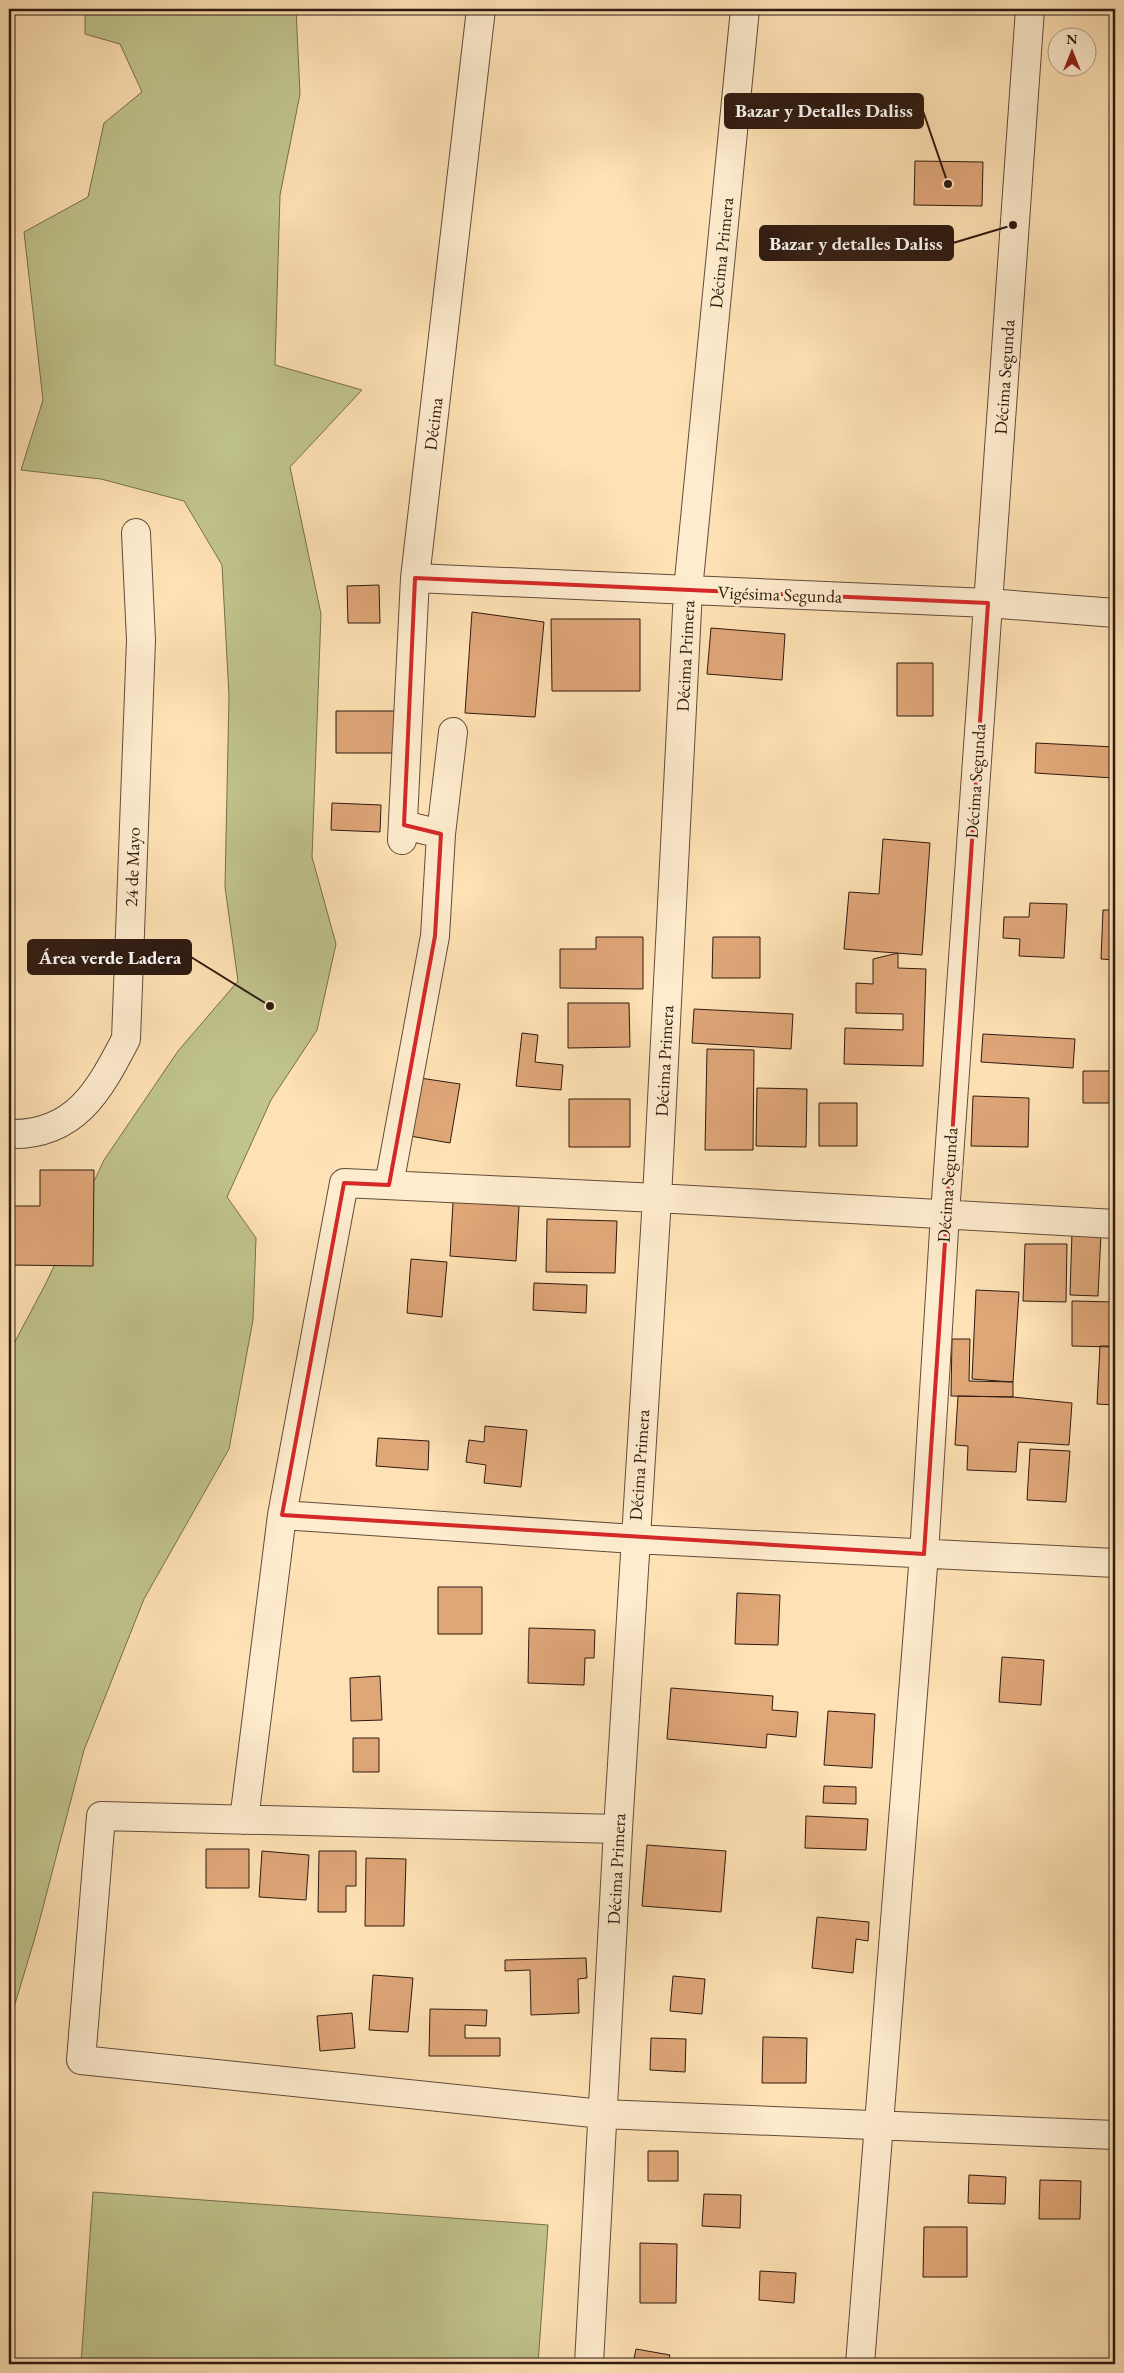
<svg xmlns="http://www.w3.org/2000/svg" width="1124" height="2373" font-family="'EB Garamond',serif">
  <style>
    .green { fill: #c0c38c; stroke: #776e4e }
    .building { fill: #dfa678; stroke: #2e1a11 }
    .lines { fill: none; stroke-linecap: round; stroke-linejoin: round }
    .street-casing { stroke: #624c3a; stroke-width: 30 }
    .street { stroke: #feecce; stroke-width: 28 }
    .marked { fill: none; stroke: #d62828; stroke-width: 4; stroke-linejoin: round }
    .labels { text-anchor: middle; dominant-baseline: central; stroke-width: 5; stroke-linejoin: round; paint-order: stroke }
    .street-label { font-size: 18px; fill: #2e1a11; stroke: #feecce }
    .leader { fill: none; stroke: #2e1a11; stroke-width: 2 }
    .callout-dot { fill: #2e1a11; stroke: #feecce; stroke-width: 2 }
    .callout { fill: #2e1a11; stroke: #2e1a11; stroke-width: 2 }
    .callout-label { font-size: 19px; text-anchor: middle; font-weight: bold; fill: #fff }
  </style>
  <rect width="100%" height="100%" fill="#fee1b4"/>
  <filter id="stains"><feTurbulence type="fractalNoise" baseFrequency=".004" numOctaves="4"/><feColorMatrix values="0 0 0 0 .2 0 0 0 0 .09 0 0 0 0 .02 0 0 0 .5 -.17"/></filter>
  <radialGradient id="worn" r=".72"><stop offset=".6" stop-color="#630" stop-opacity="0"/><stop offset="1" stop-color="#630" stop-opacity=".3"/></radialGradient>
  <!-- green -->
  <path class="green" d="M85,9H296L300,94L280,195L275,365L362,390L290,467L321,614L312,857L336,944L317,1030L271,1100L227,1197L256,1238L253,1320L229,1449L144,1599L84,1750L36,1934L9,2024V1353L46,1283L104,1160L178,1051L238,981L225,887L229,696L222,565L184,501L101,479L21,470L43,400L24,232L88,197L104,123L142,92L120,44L85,34Z
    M93,2192L548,2225L538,2364H81Z"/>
  <!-- building -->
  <path class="building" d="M915,161L983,162L982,206L914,205Z
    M379,585L380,623H348L347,586Z
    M472,612L544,622L535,717L465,713Z
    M551,619H640V691H552Z
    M711,628L785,634L782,680L707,674Z
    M897,663H933V716H897Z
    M336,711H396V753H336Z
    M1036,743L1115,747L1113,778L1035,773Z
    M332,803L381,805L380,832L331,830Z
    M883,839L930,843L922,955L844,949L849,892L879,894Z
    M1030,903L1067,904L1064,958L1019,956L1020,939L1003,938L1004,917H1029Z
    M1103,910H1115V960L1101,959Z
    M596,937H643V989L560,988V949H596Z
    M713,937H760V978H712Z
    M898,953V968L926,969L923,1066L844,1064L845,1028L903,1030V1014L856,1013V983L873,984V959Z
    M568,1003H629L630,1047L568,1048Z
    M694,1009L793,1014L791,1049L692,1043Z
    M522,1033L538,1035L535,1062L563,1065L561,1090L516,1086Z
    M983,1034L1075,1039L1073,1068L981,1062Z
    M707,1049L754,1050L753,1150H705Z
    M1083,1071H1115V1103H1083Z
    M420,1078L460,1084L450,1143L410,1136Z
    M757,1088L807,1089L806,1147L756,1146Z
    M973,1096L1029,1098L1028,1147L971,1146Z
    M569,1099H630V1147H569Z
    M819,1103H857V1146H819Z
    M40,1170H94L93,1266L9,1265V1206H40Z
    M453,1202L519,1206L516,1261L450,1256Z
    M547,1219L617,1221L615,1273L546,1272Z
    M1072,1232L1101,1233L1098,1296L1070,1295Z
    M1025,1244H1067L1066,1302L1023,1301Z
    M411,1259L447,1262L442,1317L407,1313Z
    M534,1283L587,1285L586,1313L533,1310Z
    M976,1290L1019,1292L1013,1382L972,1379Z
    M1072,1301L1115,1302V1347L1072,1346Z
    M952,1339H970L969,1381L1013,1382V1397L951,1396Z
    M1100,1346H1115V1405L1097,1404Z
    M958,1396L1013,1397L1072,1403L1069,1445L1018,1442L1016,1472L967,1470L968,1446L955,1445Z
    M485,1426L527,1430L521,1487L484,1483L486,1465L466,1462L469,1440L484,1442Z
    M378,1438L429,1441L428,1470L376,1466Z
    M1030,1449L1070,1451L1066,1502L1027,1500Z
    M438,1587H482V1634H438Z
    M737,1593L780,1595L778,1645L735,1644Z
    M529,1628L595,1630L594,1658H585L584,1685L528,1683Z
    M1002,1657L1044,1660L1041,1705L999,1702Z
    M380,1676L382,1720L351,1721L350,1678Z
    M671,1688L773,1696L772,1710L798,1712L796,1737L767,1734L766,1748L667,1739Z
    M828,1711L875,1714L872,1768L824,1765Z
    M353,1738H379V1772H353Z
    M824,1786L856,1787V1804L823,1803Z
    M806,1816L868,1819L866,1850L805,1848Z
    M647,1845L726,1851L721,1912L642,1906Z
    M206,1849H249V1888H206Z
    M262,1851L309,1855L306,1900L259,1897Z
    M319,1851H356V1886H346V1912H318Z
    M366,1858L406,1859L404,1926H365Z
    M817,1917L869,1922L868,1941L856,1939L853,1973L812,1968Z
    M586,1958L587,1978L578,1979L579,2013L531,2015L530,1970L505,1971V1960Z
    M373,1975L413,1978L408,2032L369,2030Z
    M673,1976L705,1979L702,2014L670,2011Z
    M430,2009L487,2010L486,2026L465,2025V2038H500V2056H429Z
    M352,2013L355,2048L320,2051L317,2016Z
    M763,2037L807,2038L806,2083H762Z
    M651,2038L686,2039L685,2072L650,2070Z
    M648,2151H678V2181H648Z
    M969,2175L1006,2177L1005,2204L968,2203Z
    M1040,2180L1081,2181L1080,2219H1039Z
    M704,2194L741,2195L740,2228L702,2226Z
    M924,2227H967V2277H923Z
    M640,2243L677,2244L676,2303H640Z
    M760,2271L796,2273L794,2303L759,2300Z
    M636,2349L670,2355L668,2364H633Z"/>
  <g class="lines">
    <defs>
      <path id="street" d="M415,578L988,603L1115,613
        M441,834L453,732
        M402,840L415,578L481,9
        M9,1134C75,1136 99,1091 126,1039L141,640L136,533
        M389,1185L435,936L441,834L404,825
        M282,1515L634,1539L1115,1563
        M244,1820L282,1515L344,1183L657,1198L1115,1224
        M618,1829L101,1816L81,2060L602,2114L1115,2135
        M589,2364L618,1829L657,1198L688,590L745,9
        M860,2364L924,1554L945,1214L1030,9"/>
    </defs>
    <!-- street casing -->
    <use href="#street" class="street-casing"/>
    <!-- street -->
    <use href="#street" class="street"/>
  </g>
  <!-- marked area -->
  <path class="marked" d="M415,578L988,603L924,1554L282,1515L344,1183L389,1185L435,936L441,834L404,825Z"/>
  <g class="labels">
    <!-- street labels -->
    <g class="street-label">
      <text transform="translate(721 253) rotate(-84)">Décima Primera</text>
      <text transform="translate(1004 377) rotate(-86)">Décima Segunda</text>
      <text transform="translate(433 424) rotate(-83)">Décima</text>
      <text transform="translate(780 594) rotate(2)">Vigésima Segunda</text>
      <text transform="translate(685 656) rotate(-87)">Décima Primera</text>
      <text transform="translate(975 781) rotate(-86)">Décima Segunda</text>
      <text transform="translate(132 867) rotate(-88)">24 de Mayo</text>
      <text transform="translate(664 1061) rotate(-87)">Décima Primera</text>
      <text transform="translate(947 1185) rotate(-86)">Décima Segunda</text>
      <text transform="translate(639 1465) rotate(-86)">Décima Primera</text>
      <text transform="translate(616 1869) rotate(-87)">Décima Primera</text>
    </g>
  </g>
  <!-- callouts -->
  <path class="leader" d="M948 184L923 111M1013 225L953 243M270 1006L191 957"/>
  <g class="callout-dot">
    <circle cx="948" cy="184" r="5"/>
    <circle cx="1013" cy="225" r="5"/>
    <circle cx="270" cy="1006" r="5"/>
  </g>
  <g class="callout">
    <rect x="725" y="94" width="198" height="34" rx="5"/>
    <rect x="760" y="226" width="193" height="34" rx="5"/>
    <rect x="28" y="940" width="163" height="34" rx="5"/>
  </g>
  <g class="callout-label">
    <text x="824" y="117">Bazar y Detalles Daliss</text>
    <text x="856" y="250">Bazar y detalles Daliss</text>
    <text x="110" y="964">Área verde Ladera</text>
  </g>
  <!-- margin -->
  <rect width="1124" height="2373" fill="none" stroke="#fee1b4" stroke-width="30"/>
  <rect x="10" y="10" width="1104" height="2353" fill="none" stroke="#2e1a11" stroke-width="2.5"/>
  <rect x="15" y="15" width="1094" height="2343" fill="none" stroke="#2e1a11"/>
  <!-- north arrow -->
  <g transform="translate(1072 52)"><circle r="24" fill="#feecce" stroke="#ab9882"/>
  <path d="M0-4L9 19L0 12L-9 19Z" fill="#8f2418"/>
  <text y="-8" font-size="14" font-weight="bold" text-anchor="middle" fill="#2e1a11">N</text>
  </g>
  <rect width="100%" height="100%" filter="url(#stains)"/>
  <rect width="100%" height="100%" fill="url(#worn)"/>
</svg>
